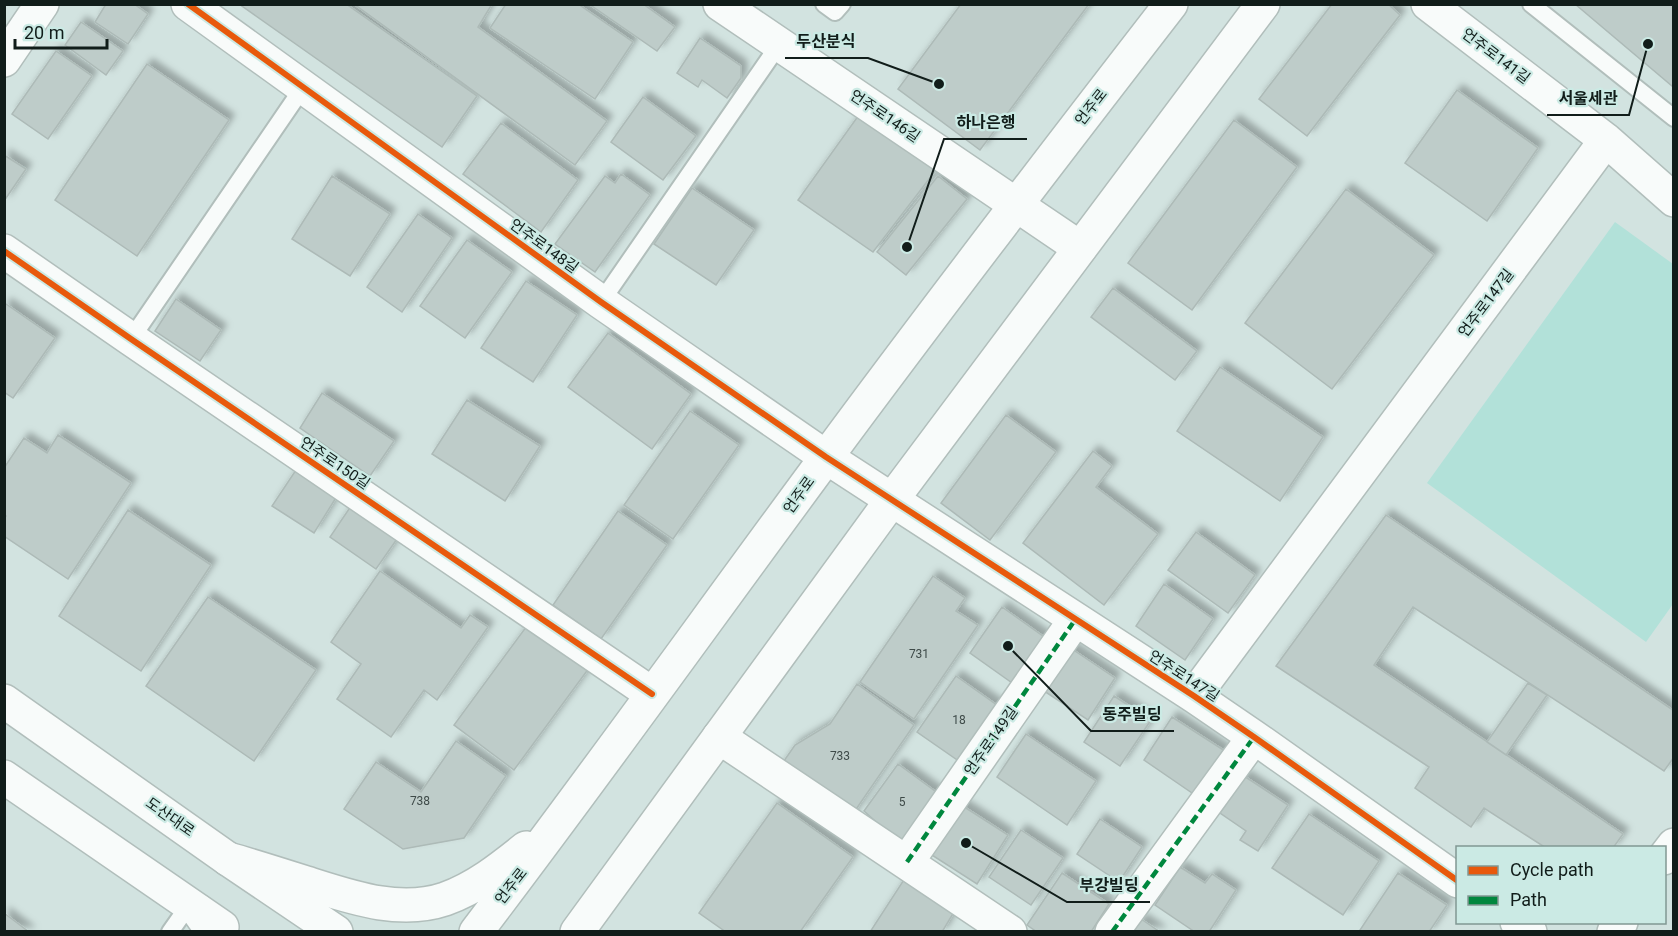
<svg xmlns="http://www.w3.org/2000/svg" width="1678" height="936" font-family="Roboto,'Noto Sans KR',sans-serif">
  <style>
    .green { fill: #b2e1d9 }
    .building { fill: #beccc9; stroke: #adbab7; stroke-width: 1.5; filter: url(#shadow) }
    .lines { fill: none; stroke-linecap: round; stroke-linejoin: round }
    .service-casing { stroke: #b1bebb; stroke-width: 20 }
    .minor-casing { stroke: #b1bebb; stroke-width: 36 }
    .secondary-casing { stroke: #b1bebb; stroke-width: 36 }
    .primary-casing { stroke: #b1bebb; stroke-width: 36 }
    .service { stroke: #f8fbfa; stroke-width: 16 }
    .minor { stroke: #f8fbfa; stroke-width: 33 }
    .secondary { stroke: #f8fbfa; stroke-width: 33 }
    .primary { stroke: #f8fbfa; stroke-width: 33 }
    .quiet { stroke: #00873e; stroke-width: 4.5; stroke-dasharray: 9 4.5; stroke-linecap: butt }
    .cycleway-casing { stroke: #cbeae4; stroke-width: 10 }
    .cycleway { stroke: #e8590c; stroke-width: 6 }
    .labels { text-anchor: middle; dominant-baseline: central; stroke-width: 4.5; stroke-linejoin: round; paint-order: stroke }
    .number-label { font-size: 12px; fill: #3e4a48 }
    .street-label { font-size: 15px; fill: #111d1a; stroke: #cbeae4 }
    .leader { fill: none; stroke: #111d1a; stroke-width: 2 }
    .callout-dot { fill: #111d1a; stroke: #cbeae4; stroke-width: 2 }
    .callout-label { font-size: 16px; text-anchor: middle; font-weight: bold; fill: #111d1a; stroke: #cbeae4; stroke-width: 4.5; stroke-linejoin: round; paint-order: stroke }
  </style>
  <defs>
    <filter id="shadow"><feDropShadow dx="5.5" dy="-5.5" stdDeviation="3" flood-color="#0004"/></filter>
  </defs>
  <rect width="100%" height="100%" fill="#d2e3e0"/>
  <!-- green -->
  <path class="green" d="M1615,222L1673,264V604L1646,642L1427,483Z"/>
  <!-- building -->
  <path class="building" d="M106,4H134L148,14L128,44L95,22Z
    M239,4H346L477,96L442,147Z
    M354,4H492L478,27L607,121L575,165Z
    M506,4H578L633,42L595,99L490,28Z
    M589,4H643L675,27L657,51Z
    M961,4H1089L980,150L898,89Z
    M1332,4H1388L1400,15L1307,136L1259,99Z
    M1575,4H1674V84L1672,86Z
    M81,22L123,51L106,75L65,45Z
    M700,38L741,66V78L727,98L702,80L698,87L677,73Z
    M56,51L92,76L48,139L12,114Z
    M147,64L229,120L137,256L55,200Z
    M1457,90L1538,148L1487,221L1405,163Z
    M643,97L696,136L663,180L611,142Z
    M861,112L936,170L873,252L798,200Z
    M1234,120L1297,167L1192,310L1128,263Z
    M501,123L578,180L541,232L463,174Z
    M4,155L26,169L4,201Z
    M621,174L650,195L595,272L555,244L605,176L615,183Z
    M332,176L390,214L350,276L292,239Z
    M938,176L967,199L906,275L877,252Z
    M692,188L754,230L716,285L654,244Z
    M1346,189L1434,255L1332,389L1245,323Z
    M418,214L452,238L402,312L367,287Z
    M467,240L512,272L465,338L420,306Z
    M526,281L577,315L533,382L481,348Z
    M1113,288L1197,351L1175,380L1091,317Z
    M176,299L221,330L200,361L155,331Z
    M6,304L55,338L13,398L4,392V306Z
    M608,333L691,394L652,449L568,387Z
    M1220,367L1323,437L1280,501L1177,431Z
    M322,393L394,441L370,476L300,428Z
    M467,400L540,446L505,501L432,454Z
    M690,411L739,445L673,539L624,505Z
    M1006,415L1056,452L990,540L941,503Z
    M58,435L131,483L68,579L4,536V519L6,516L4,515V468L24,438L47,453Z
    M1093,451L1112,466L1096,487L1158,534L1104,605L1023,543Z
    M296,470L337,496L314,533L272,506Z
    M351,506L397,539L376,569L330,537Z
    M128,510L211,565L141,671L59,616Z
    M618,511L667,545L601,639L553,605Z
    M1386,515L1674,711V757L1664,771L1413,607L1374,665L1623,834L1613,848H1546L1484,808L1471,827L1415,788L1429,767L1276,666Z
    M1196,532L1255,575L1228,613L1168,570Z
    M380,571L461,628L470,615L488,627L437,700L424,690L391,737L337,699L361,664L331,642Z
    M933,576L965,598L956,611L978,625L914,719L860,682Z
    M1164,584L1213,619L1185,660L1136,626Z
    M208,597L316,670L254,761L146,686Z
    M1002,607L1047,639L1015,685L970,653Z
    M532,619L592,664L514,770L454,725Z
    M1069,647L1115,678L1088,720L1041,689Z
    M956,676L1001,708L963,764L917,732Z
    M1528,683L1547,695L1506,755L1487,742Z
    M857,684L914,725L850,818L779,768L795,745L830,724Z
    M1114,696L1151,720L1120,766L1084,742Z
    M1172,717L1225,751L1195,795L1144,760Z
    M1026,734L1096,781L1067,825L997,777Z
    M456,741L506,776L464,838L403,849L344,809L376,762L421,792Z
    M898,764L939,794L904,847L864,811Z
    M1244,776L1288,805L1258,851L1240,840L1246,831L1220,813Z
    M955,801L1008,835L977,884L924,850Z
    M777,803L853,857L800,932H726L699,913Z
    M1309,814L1379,861L1343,915L1272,868Z
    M1100,819L1142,847L1119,882L1077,854Z
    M1021,830L1063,858L1031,905L989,877Z
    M1180,867L1205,883L1212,874L1236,890L1209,932H1195L1155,905Z
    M1062,873L1109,904L1091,932H1037L1027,925Z
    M1398,873L1447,905L1429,932H1363L1360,930Z
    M907,875L954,912L942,932H870Z
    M4,913L29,932H4Z
    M1141,919L1160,932H1133Z"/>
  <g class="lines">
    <defs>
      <path id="service" d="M824,4L835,12L842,4
        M1531,4L1674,118
        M601,302L778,46
        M131,339L304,86
        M170,932L189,905"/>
      <path id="minor" d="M188,4L601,302L826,457L1194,696L1254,737L1458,881
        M720,4L1080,248
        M1428,4L1606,140L1674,200
        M4,60L42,4
        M4,251L131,339L652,694
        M1194,696L1606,140
        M719,737L1010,932
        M1664,858L1674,845
        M907,862L1075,620
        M1517,922L1530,932
        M1112,932L1254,737
        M1614,932L1621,922"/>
      <path id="secondary" d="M4,701L228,859L336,932
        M4,777L222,927"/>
      <path id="primary" d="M228,859C253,866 278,874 303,882C348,896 398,915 445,899C476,888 501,868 526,848
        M198,911L213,932
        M476,932C595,776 709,616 825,459C938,306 1054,155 1171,4
        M577,932L891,501L1263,4"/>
    </defs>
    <!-- service casing -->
    <use href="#service" class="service-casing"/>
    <!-- minor casing -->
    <use href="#minor" class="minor-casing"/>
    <!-- secondary casing -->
    <use href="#secondary" class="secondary-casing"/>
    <!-- primary casing -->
    <use href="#primary" class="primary-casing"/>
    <!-- service -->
    <use href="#service" class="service"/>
    <!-- minor -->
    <use href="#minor" class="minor"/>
    <!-- secondary -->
    <use href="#secondary" class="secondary"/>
    <!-- primary -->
    <use href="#primary" class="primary"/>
    <!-- quiet -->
    <path class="quiet" d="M907,862L1075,620
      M1112,932L1254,737"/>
    <defs>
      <path id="cycleway" d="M188,4L601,302L826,457L1194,696L1254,737L1458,881
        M4,251L131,339L652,694"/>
    </defs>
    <!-- cycleway casing -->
    <use href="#cycleway" class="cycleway-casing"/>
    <!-- cycleway -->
    <use href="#cycleway" class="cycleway"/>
  </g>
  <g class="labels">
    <!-- number labels -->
    <g class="number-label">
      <text x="919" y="654">731</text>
      <text x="959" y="720">18</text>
      <text x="840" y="756">733</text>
      <text x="420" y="801">738</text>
      <text x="902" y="802">5</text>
    </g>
    <!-- street labels -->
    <g class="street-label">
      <text transform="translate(1496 56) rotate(37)">언주로141길</text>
      <text transform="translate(1091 107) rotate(-52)">언주로</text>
      <text transform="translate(885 116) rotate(34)">언주로146길</text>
      <text transform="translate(544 246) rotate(36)">언주로148길</text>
      <text transform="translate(1486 303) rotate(-53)">언주로147길</text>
      <text transform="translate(335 463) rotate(34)">언주로150길</text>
      <text transform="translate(799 495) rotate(-54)">언주로</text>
      <text transform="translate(1184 676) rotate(33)">언주로147길</text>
      <text transform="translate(991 741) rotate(-55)">언주로149길</text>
      <text transform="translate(170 817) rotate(35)">도산대로</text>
      <text transform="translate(511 886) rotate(-52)">언주로</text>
    </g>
  </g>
  <!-- callouts -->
  <path class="leader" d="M939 84L868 58H785M1648 44L1629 115H1547M907 247L944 139H1027M1008 646L1091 731H1174M966 843L1067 902H1150"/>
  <g class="callout-dot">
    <circle cx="939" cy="84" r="6"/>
    <circle cx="1648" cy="44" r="6"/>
    <circle cx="907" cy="247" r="6"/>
    <circle cx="1008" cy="646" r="6"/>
    <circle cx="966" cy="843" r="6"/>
  </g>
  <g class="callout-label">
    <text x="826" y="47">두산분식</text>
    <text x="1588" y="104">서울세관</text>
    <text x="986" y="128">하나은행</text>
    <text x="1132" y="720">동주빌딩</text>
    <text x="1109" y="891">부강빌딩</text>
  </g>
  <!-- border -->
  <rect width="1678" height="936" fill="none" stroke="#111d1a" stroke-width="12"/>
  <!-- legend -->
  <rect x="1456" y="846" width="210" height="78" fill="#cbeae4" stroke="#819893" stroke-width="1.5"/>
  <rect x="1468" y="866" width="30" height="9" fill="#e8590c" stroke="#819893" stroke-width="1.5"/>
  <text x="1510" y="876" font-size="18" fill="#111d1a">Cycle path</text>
  <rect x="1468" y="896" width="30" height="9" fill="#00873e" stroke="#819893" stroke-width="1.5"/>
  <text x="1510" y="906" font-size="18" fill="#111d1a">Path</text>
  <!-- scale -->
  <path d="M15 39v9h92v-9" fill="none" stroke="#111d1a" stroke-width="3"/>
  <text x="24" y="39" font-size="18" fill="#111d1a" stroke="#cbeae4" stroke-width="4.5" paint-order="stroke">20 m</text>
</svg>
